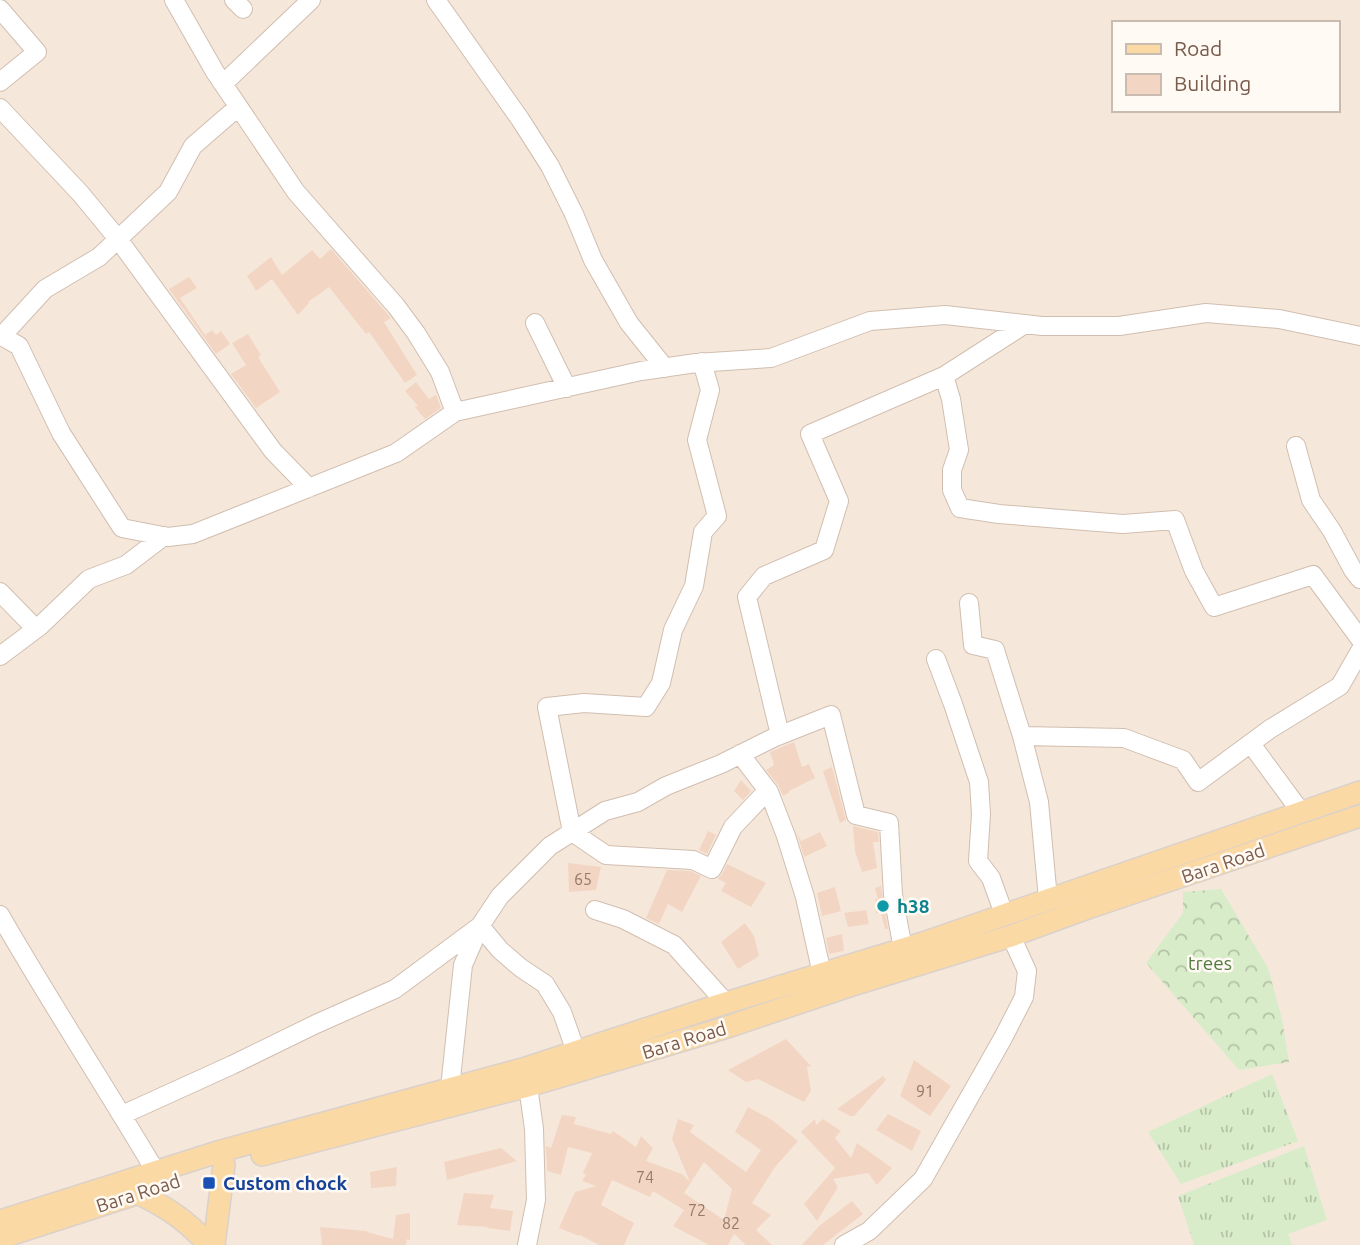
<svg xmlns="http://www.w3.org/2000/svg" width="1360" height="1245" font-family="Ubuntu,sans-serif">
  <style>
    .residential { fill: #f5e8da; fill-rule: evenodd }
    .grass { fill: url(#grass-tufts) }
    .forest { fill: url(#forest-crowns) }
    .building { fill: #f3d5c3; fill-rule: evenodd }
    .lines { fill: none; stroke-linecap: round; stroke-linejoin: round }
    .minor-casing { stroke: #d1beb0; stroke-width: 20 }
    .major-casing { stroke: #dad1cd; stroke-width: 24 }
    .minor { stroke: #fff; stroke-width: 18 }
    .major { stroke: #fbd9a5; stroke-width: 21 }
    .culture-dot { fill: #0f9aa8; stroke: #fffaf3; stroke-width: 2.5 }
    .transit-dot { fill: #1a4fb4; stroke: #fffaf3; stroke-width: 2.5 }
    .labels { text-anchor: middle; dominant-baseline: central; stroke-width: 5; stroke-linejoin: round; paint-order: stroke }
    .number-label { font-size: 16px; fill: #987a6a }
    .street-label { font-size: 19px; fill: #7a5c4d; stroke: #fffaf3 }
    .culture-label { font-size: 19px; font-weight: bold; fill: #0d838f; stroke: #fffaf3; text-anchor: start }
    .park-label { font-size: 19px; fill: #537a41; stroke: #fffaf3 }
    .transit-label { font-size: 19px; font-weight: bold; fill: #164399; stroke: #fffaf3; text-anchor: start }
  </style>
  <defs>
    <pattern id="grass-tufts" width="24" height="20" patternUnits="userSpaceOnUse" patternTransform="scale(1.75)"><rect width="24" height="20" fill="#d8ecc9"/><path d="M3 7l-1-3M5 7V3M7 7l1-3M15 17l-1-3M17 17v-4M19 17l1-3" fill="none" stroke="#b4c2a5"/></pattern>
    <pattern id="forest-crowns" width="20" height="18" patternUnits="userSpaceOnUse" patternTransform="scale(1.75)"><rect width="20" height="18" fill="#d8ecc9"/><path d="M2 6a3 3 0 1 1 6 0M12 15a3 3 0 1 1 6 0" fill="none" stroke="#b4c2a5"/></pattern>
  </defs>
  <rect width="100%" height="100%" fill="#fdf6ec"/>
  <!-- residential -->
  <path class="residential" d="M0,0H1360V1245H0ZM1113,23H1337V110H1113Z"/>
  <!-- grass -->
  <path class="grass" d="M1272,1074L1298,1141L1181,1184L1148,1132Z
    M1304,1146L1327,1220L1288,1234L1292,1245H1194L1178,1196Z"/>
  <!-- forest -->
  <path class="forest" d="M1221,889L1268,968L1282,1019L1289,1062L1239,1070L1146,963L1183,913V892Z"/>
  <!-- building -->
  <path class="building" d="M331,249L391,318L384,322L417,375L405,383L369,332L366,334L329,287L308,302L309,303L298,315L272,279L256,291L247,276L271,257L282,275L312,250L320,259Z
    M189,277L197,288L180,298L205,335L212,330L216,335L221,331L230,344L216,354L169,289Z
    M248,334L261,355L258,357L280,392L256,408L231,374L246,365L232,343Z
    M416,382L429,399L436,395L441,408L425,419L415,407L418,406L405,391Z
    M794,742L802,767L809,764L815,778L789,791L790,792L783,796L778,785L766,770L774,765L770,752Z
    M832,767L846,820L840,823L823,771Z
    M741,780L751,791L743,800L734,791Z
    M853,826L878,832L879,842H873L877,868L862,872L855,851Z
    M708,831L716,835L707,854L699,850Z
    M820,832L827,846L804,857L797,833L801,841Z
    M568,863L601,867L596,890L569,892Z
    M727,864L766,883L751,907L721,891L726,883L718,879L722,874Z
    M667,870L690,871L701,876L682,912L668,904L659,924L646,918Z
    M881,886L888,929H885L881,913H876L875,899H878L875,888Z
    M835,887L841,911L822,916L817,893Z
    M866,910L869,924L848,927L844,913Z
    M745,923L754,936L759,956L738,969L721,942Z
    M842,934L844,951L829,954L826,938Z
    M786,1039L811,1066L807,1067L811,1091L804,1102L758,1079L746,1082L728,1070Z
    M914,1060L951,1086L930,1116L900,1096Z
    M883,1076L886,1080L854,1116H850L837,1109Z
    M748,1107L772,1120L798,1141L775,1167L752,1203L771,1215L756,1230L772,1245H746L734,1234L728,1245H709L673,1226L684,1210L653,1191L650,1197L612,1180L601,1205L634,1223L624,1245H599L580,1235L579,1236L559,1228L575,1192L596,1186L582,1181L586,1175L583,1173L592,1153L568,1147L561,1175L547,1171L546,1146L551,1148L562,1115L576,1117L574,1124L611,1134L613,1131L636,1147L641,1136L653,1148L646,1161L682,1174L690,1182L672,1139L678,1119L694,1125L690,1132L746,1172L761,1150L735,1132ZM704,1162L732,1189L724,1220L684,1193Z
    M888,1114L921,1131L912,1151L876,1130Z
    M815,1119L816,1125L823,1119L841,1131L835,1138L851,1158L857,1143L892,1168L877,1185L868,1173L833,1179L838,1187L817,1221L804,1204L835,1168L801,1132Z
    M501,1148L517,1161L447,1180L444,1162Z
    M397,1167L396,1186L371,1188L370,1172Z
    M464,1193L494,1195L490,1208L513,1211L510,1231L487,1228L488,1227L457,1225Z
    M852,1201L863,1214L823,1245H802L819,1226Z
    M410,1213V1240L407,1239L406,1245H322L320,1227L367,1231V1232L393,1239L396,1215Z"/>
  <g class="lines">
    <defs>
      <path id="minor" d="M174,0L215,72L296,192L396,306L416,333L440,372L455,412
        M234,0L243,9
        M436,0L520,119L550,166L574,214L593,260L629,323L665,368
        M0,9L37,52L0,82
        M223,84L311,0
        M0,108L80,193L118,239L273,451L309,488
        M535,323L567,388
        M1025,324L944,376L951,399L959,450L952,470V490L960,508L999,514L1123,524L1175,520L1194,571L1214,607L1313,575L1360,639
        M0,335L19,346L61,433L122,528L168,537L193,534L396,453L455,412L641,371L696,363L771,358L870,321L945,315L1042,326H1119L1206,313L1279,319L1360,336
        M2,336L45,289L99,257L168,192L193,146L238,107
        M702,362L710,390L697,440L717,516L703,532L694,586L673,630L661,683L646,707L584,703L547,707L572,832L606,855L693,860L712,869L733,827L768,790
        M1296,446L1311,500L1332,531L1353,570L1360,579
        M0,592L36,629
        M969,603L973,645L995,650L1022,736
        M0,656L40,626L89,579L126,565L164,536
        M936,659L953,704L979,782L981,814L978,861L991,878L1004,914
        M780,735L747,597L764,576L824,550L839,501L810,434L944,376
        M1251,744L1301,812
        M740,754L769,792L786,836L805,897L822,974
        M1048,899L1039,802L1022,736L1124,738L1183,760L1198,782L1270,729L1340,686L1360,651
        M595,910L623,919L674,945L726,1003
        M0,915C50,1002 105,1086 156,1172
        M450,1088L463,965L480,926L500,896L550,846L605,811L638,802L666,786L721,764L773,738L831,715L856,815L889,823L893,895L903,949
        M122,1115L232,1065L316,1024L395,989L480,926L500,950L521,968L545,984L562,1012L580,1063
        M527,1245L536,1200L534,1129L528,1086
        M844,1245L869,1231L923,1179L1003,1038L1024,997L1027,971L1011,936"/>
      <path id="major" d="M262,1155L528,1086L721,1029L846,987L1011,936L1088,908L1360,816
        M135,1188L137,1193C167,1207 187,1221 209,1245
        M0,1221L221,1151L526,1068L716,1006L923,943L1360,792
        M0,1238L151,1189
        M214,1245L224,1165L221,1151"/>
    </defs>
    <!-- minor casing -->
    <use href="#minor" class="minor-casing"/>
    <!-- major casing -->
    <use href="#major" class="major-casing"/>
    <!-- minor -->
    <use href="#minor" class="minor"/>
    <!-- major -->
    <use href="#major" class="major"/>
  </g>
  <!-- markers -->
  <circle class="culture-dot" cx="883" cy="906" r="7"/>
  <rect class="transit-dot" x="202" y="1176" width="14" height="14" rx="3.5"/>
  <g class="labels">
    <!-- number labels -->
    <g class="number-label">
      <text x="583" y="879">65</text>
      <text x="925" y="1091">91</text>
      <text x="645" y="1177">74</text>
      <text x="697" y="1210">72</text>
      <text x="731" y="1223">82</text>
    </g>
    <!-- street labels -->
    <g class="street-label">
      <text transform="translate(1223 863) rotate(-19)">Bara Road</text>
      <text transform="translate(684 1040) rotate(-17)">Bara Road</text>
      <text transform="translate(138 1193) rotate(-18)">Bara Road</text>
    </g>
    <!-- culture labels -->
    <g class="culture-label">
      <text x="897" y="906">h38</text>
    </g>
    <!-- park labels -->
    <g class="park-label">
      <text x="1210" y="963">trees</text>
    </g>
    <!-- transit labels -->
    <g class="transit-label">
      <text x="223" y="1183">Custom chock</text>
    </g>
  </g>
  <!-- legend -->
  <rect x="1112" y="21" width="228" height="91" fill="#fffaf3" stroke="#cabbb1" stroke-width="2"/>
  <rect x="1126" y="44" width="35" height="10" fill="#fbd9a5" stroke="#cabbb1" stroke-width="2"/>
  <text x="1174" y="56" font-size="21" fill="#7a5c4d">Road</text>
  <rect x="1126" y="74" width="35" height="21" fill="#f3d5c3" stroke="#cabbb1" stroke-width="2"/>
  <text x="1174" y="91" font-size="21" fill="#7a5c4d">Building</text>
</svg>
